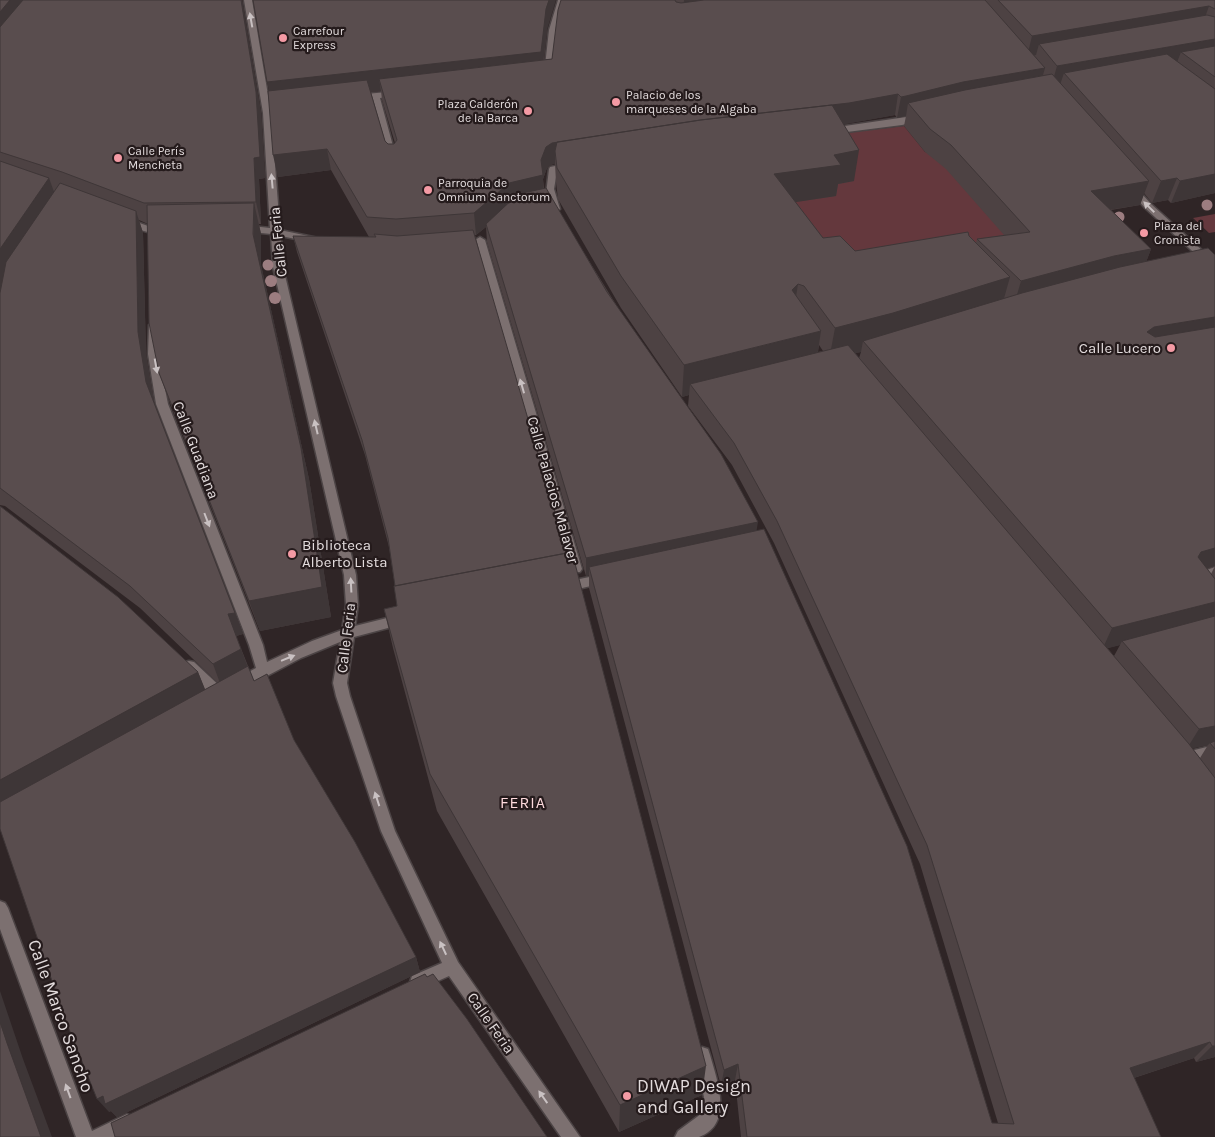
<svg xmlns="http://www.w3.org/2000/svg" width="1215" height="1137" font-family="Karla,sans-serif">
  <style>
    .green { fill: #64383d }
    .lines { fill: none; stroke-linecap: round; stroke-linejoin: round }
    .street-casing { stroke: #4c4445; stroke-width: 3 }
    .street { fill: #7c7070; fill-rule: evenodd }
    .tree { fill: #9c7d80 }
    .wall { fill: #4d4243; fill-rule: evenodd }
    .shaded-wall { fill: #3e3637 }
    .building { fill: #594d4e; stroke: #3e3637 }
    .oneway { fill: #c9c1c2 }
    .poi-dot { fill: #f49aa4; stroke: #251b1c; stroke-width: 2 }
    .labels { text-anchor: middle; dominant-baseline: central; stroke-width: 4.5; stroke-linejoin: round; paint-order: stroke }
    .far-poi-label { font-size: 12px; fill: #e3dcdd; stroke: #251b1c; text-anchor: start }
    .street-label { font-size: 15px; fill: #e3dcdd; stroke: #251b1c }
    .poi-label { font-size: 15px; fill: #e3dcdd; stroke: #251b1c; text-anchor: end }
    .neighbourhood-label { font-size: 16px; letter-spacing: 1px; fill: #fedadd; stroke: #251b1c }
    .near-street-label { font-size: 18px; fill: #e3dcdd; stroke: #251b1c }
    .near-poi-label { font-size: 18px; fill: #e3dcdd; stroke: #251b1c; text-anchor: start }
  </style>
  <rect width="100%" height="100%" fill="#2f2526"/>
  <!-- green -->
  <path class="green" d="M904,126L925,152L1047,185L1011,306L969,262L849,283L770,206L827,135Z
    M1215,214V232L1209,233L1193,218Z"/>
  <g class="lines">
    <defs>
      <path id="street" d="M244,0H252L271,113L280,230L318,238L320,240L315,243L281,236L283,267L356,575L358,605L355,626L403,614L408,615L409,619L408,623L403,624L354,637L347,683L350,696L395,831L458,962L580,1137H561L449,976L418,990L412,988L410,982L412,976L442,963L381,831L336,696L333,683L340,642L301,658L242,689L237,691L232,689L230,685L232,681L256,668L249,645L156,404L148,354L149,325H157L158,327V354L168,404L263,645L267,662L312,641L342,630L346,605L344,575L273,267L271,234L243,231L238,228L243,225L270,228L263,113Z
        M558,0H566L557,30L552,75L548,77L544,75L549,30Z
        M398,91L402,93L401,95L380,98L397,161L393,164L389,161L372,99L355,101L351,98L355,95Z
        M920,115L923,116V120L902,125L831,134L827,131L831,128Z
        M571,163L575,166L574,168L557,171L554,189L560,209L555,212L552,211L546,194L549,169L550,167Z
        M1131,184L1134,185L1151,204L1215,262V270L1212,269L1145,208L1126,187Z
        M125,218L151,227H163L168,230C156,239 134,227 122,223L120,221Z
        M480,237L485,240L582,569L580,572H572L570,569L475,240Z
        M1215,567V577L1203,581L1215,595V609L1210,608L1188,579L1190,576Z
        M604,574L608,576L610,579L608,582L565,592L561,590L559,587L561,584L565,582Z
        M189,661L194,662L225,691L227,695L225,699L220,701L215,699L184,670L182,666L184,662Z
        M1215,745V757L1182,765L1177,763L1175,759L1177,755L1182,753Z
        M0,901L5,903L8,908L92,1131L127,1114L133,1117L136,1123L133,1129L117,1137H76L0,929Z
        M702,1047L708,1049L710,1055C717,1080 734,1124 699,1137C693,1137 682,1137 675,1137L678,1131L701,1114L704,1097L694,1055L696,1049Z"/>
    </defs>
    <!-- street casing -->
    <use href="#street" class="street-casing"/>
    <!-- street -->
    <use href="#street" class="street"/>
  </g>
  <!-- trees -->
  <g class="tree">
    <circle cx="1207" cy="205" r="5.5"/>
    <circle cx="1119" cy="217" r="5.5"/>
    <circle cx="268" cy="265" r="5.5"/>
    <circle cx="271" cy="281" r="6"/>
    <circle cx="275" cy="298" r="6"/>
  </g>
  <!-- wall -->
  <path class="wall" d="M0,0H242L261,113L265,178L259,179L261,224H259L261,234V265L309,479L331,617L260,631L170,403L159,373L148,224L139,220L143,233L146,354L154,402L243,634L236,636L254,681L294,740L416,957L420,972L117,1117L111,1111L109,1112L198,672L205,690L218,683L140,608L5,506L0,505Z
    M561,0H1215V193L1171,203L1168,200L1152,203L1144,193L1140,205L1111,210L1151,249L1146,262L1215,255V566L1207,569L1211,574L1215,566V1057L1196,1062L1194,1058L1134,1078L1161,1137H741L735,1080L721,1086L589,588V575L586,576L487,242L486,227L476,235H475L702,1095L619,1132L437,811L393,648L384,609L397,606L395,586L389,547L365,455L297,252L293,236L369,237L331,170L278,177L269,91L547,30L544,59H552ZM381,91L382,100L395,143L394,144H388L385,141L371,92ZM895,115L897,118L906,116L904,126L925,152L946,169L1004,235L977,239L976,243L855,251L823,238L795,202L836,196L838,184L854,181L844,124ZM553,164H555L556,182L558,199L621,308L682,397L689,395L688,406L732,465L774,543L920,864L998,1123H992L756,531L544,188L543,179L547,168ZM819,345L823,351L818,352ZM861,352L859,358L855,353ZM1120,645L1114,656L1107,648ZM1208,745L1200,758L1192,748Z"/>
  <!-- shaded-wall -->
  <path class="shaded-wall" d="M0,0H27L0,42Z
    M241,0H242L261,113L265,178L259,179L261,224L256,202L254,158Z
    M549,0H556L547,30L542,72L379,79L381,91L272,103L267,82L546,9Z
    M684,0H808L683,14Z
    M1209,6L1202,26L1039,44L1036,55L1027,57L1032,36Z
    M1215,39V58L1181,52L1176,65L1064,73L1060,85L1051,87L1057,66Z
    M1045,68L1039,89L908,103L906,116L897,118L901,97L963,82Z
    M898,94L895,115L846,124L699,141L555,151V164H553L547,168L543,179L544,197L486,224V227L476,235L474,213L509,183L541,160L546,147L552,143Z
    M327,149L331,170L278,177L273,155Z
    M859,150L854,181L838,184L836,196L770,206L774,174L834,155Z
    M1215,174V193L1171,203L1180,181Z
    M49,178L57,200L0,294V249Z
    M1177,178L1168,200L1152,203L1161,181Z
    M1149,181L1140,205L1083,214L1091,191Z
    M254,203L261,234V265L309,479L331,617L260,631L249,601Z
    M136,211L143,233L146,354L154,404L146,382L138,332Z
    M1151,249L1142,273L1014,305L1021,281L1114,256Z
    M1010,277L1001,309L863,341L861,352L829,360L835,328Z
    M798,284L793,316L792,290Z
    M1215,317V338L1145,349L1147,332L1154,327Z
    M821,331L816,363L690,384L689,395L682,397L684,365Z
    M758,522L755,540L589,567V575L586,576V558Z
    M1215,548V566L1189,574L1201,552Z
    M1215,602V621L1122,641L1120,645L1102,650L1112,628Z
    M235,613L243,634L236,636L228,614Z
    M241,649L249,670L221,686L213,664Z
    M198,672L207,694L0,808V780Z
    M1215,726V744L1210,743L1208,745L1186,750L1199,729Z
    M416,957L420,972L117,1117L111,1111L109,1112L97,1099Z
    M0,991L23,1059L52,1137H41L7,1043L0,1022Z
    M1210,1042L1194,1058L1115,1084L1130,1068Z
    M1212,1046H1215V1057L1196,1062Z
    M738,1064L735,1080L721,1086L724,1070Z
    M706,1066L702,1095L619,1132L620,1105Z"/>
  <!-- building -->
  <path class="building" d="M0,0H10L0,12Z
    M23,0H241L256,92L260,157L254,158L256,202L144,203L62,172L0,152V27Z
    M253,0H549L546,9L541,52L267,82Z
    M561,0H675L676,2L681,3L704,0H985L1045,68L963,82L906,96L901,97L898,94L849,103L700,120L552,143L546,147L541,160L543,175L509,183L474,213L396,219L367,217L327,149L273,155L268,91L367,80L385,141L388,144H394L397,140L379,79L552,59L558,10Z
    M998,0H1215V9L1209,6L1032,36Z
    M1207,15L1215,17V39L1057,66L1039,44Z
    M1215,46V77L1181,52Z
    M1167,54L1215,89V174L1180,181L1177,178L1161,181L1064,73Z
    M1052,74L1149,181L1091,191L1151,249L1114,256L1021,281L977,239L1030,232L951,145L930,129L908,103L965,90Z
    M832,105L859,150L834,155L841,165L774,174L823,238L840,236L855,251L968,232L969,236L1010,277L893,313L835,328L804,286L798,284L792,290L821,331L684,365L621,276L557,168L555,151L557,142L701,120Z
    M0,161L49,178L0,249Z
    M60,183L136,211L138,332L146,382L235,613L228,614L241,649L213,664L130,586L0,488V293L6,262Z
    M546,188L607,292L721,454L758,522L586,558L486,224L518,194Z
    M254,203L253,234L301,448L322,587L249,601L159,373L149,323L147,205Z
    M473,230L567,553L395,586L388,538L362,440L293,236L376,237L374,234L397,236Z
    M1208,248L1215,255V317L1154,327L1147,332L1155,337L1215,327V548L1201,552L1198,557L1215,579V602L1112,628L863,341L1022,293L1120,267Z
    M848,345L1189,744L1215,778V1046H1212L1210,1042L1130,1068L1161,1137H747L738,1064L724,1070L589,567L764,529L907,846L992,1123L1014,1124L927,845L777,521L734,443L690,384Z
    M0,506L118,597L198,672L0,780Z
    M572,552L706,1066L620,1105L430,774L384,609L397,606L394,586Z
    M1215,616V726L1199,729L1122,641Z
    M248,666L254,681L267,674L294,740L355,842L416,957L105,1104L103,1096L97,1099L65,1019L0,829V802Z
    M1215,741V749L1210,743Z
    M425,974L427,977L433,974L467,1019L547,1137H115L111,1123Z
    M0,1022L7,1043L41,1137H0Z"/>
  <!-- one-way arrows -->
  <defs><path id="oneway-solid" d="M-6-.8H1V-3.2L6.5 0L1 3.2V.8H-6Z" transform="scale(1.25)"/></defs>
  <g class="oneway">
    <use href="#oneway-solid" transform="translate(251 20) rotate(-100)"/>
    <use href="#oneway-solid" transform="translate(272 181) rotate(-95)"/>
    <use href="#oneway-solid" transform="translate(1149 207) rotate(-135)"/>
    <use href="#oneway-solid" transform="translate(156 366) rotate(80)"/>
    <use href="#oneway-solid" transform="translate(522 386) rotate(-106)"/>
    <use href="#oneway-solid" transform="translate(316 427) rotate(-103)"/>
    <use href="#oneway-solid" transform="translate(207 520) rotate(69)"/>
    <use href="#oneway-solid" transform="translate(351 585) rotate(-93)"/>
    <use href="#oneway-solid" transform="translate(288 658) rotate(-22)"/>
    <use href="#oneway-solid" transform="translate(377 799) rotate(-108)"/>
    <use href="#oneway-solid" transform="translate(443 948) rotate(-115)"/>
    <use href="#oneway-solid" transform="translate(68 1091) rotate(-110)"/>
    <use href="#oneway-solid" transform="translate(543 1097) rotate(-125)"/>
  </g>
  <!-- markers -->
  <g class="poi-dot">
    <circle cx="283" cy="38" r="5"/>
    <circle cx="616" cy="102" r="5"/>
    <circle cx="528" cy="111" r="5"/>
    <circle cx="118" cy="158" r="5"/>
    <circle cx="428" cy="190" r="5"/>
    <circle cx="1144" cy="233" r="5"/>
    <circle cx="1171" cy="348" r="5"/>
    <circle cx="292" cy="554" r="5"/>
    <circle cx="627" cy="1096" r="5"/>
  </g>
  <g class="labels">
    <!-- far-poi labels -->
    <g class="far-poi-label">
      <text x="293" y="31">Carrefour<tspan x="293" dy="14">Express</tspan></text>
      <text x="626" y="95">Palacio de los<tspan x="626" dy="14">marqueses de la Algaba</tspan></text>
      <text x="518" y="104" text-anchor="end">Plaza Calderón<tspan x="518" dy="14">de la Barca</tspan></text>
      <text x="128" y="151">Calle Perís<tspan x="128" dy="14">Mencheta</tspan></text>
      <text x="438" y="183">Parroquia de<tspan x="438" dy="14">Omnium Sanctorum</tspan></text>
      <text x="1154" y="226">Plaza del<tspan x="1154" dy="14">Cronista</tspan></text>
    </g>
    <!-- street labels -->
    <g class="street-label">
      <text transform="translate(278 242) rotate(-96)">Calle Feria</text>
      <text transform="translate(196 450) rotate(69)">Calle Guadiana</text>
      <text transform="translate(553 490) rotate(74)">Calle Palacios Malaver</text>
      <text transform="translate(346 638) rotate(-83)">Calle Feria</text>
      <text transform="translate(491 1023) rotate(55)">Calle Feria</text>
    </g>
    <!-- poi labels -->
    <g class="poi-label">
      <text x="1161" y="348">Calle Lucero</text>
      <text x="302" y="545" text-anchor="start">Biblioteca<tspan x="302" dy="17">Alberto Lista</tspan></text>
    </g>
    <!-- neighbourhood labels -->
    <g class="neighbourhood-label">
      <text x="523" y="802">FERIA</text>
    </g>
    <!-- near-street labels -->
    <g class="near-street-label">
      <text transform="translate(61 1016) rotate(70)">Calle Marco Sancho</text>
    </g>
    <!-- near-poi labels -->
    <g class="near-poi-label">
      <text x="637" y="1086">DIWAP Design<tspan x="637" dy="21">and Gallery</tspan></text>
    </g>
  </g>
</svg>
